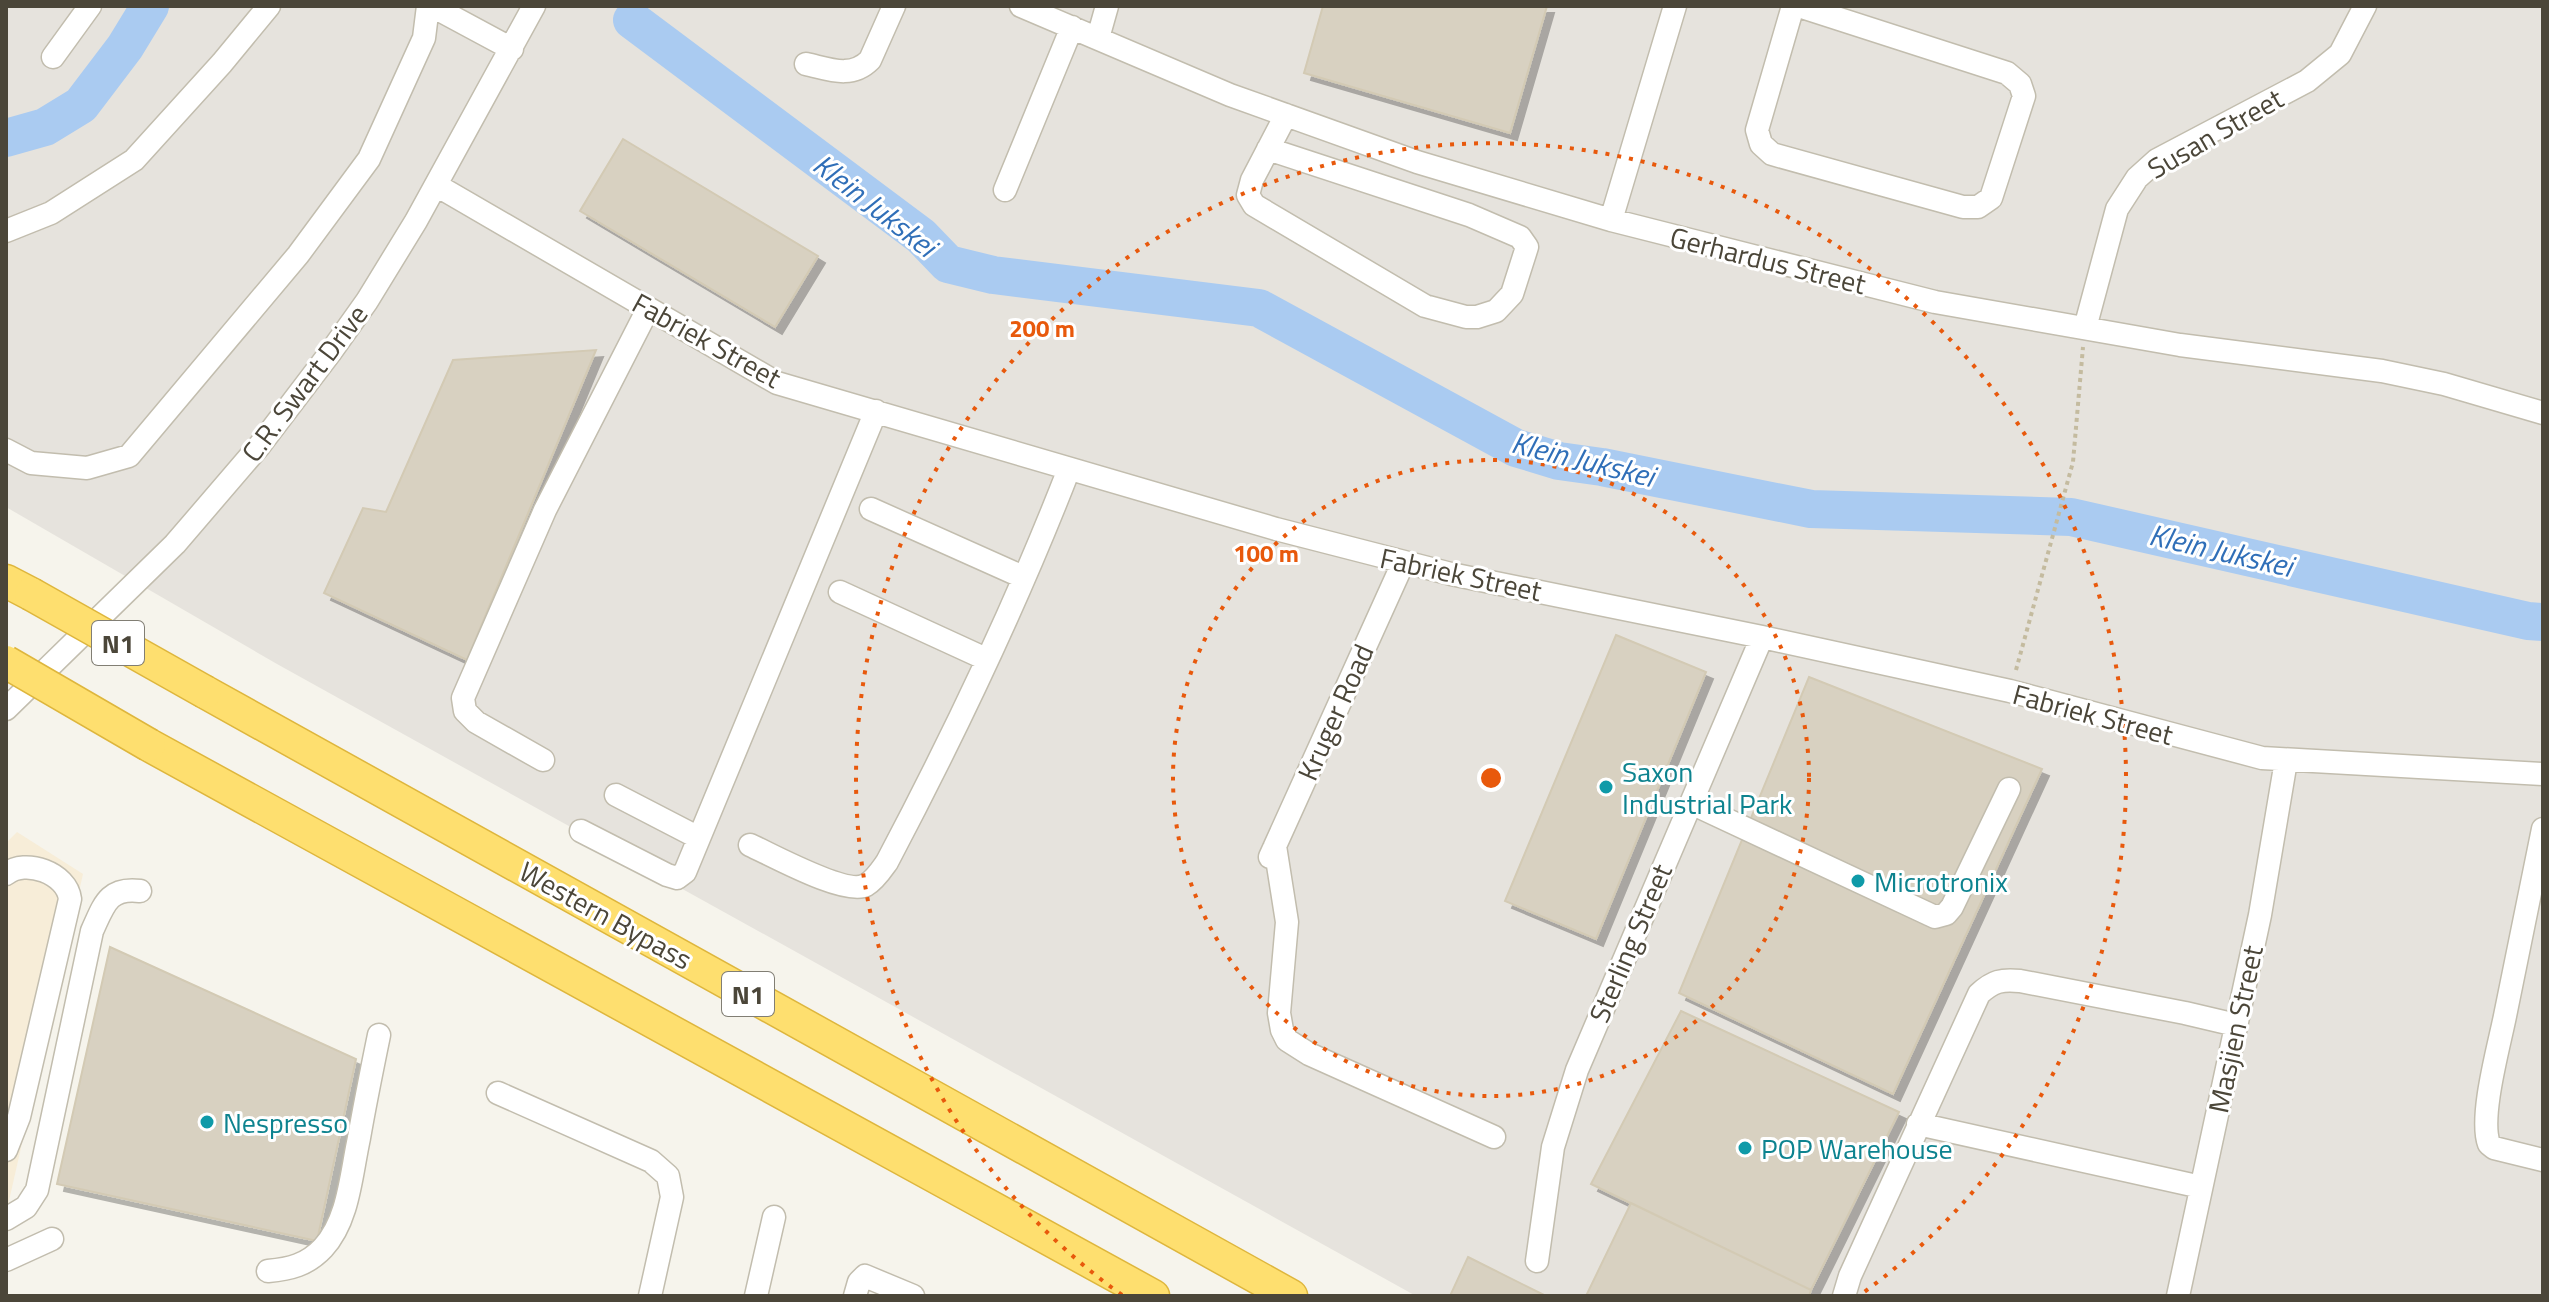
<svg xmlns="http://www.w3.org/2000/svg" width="2549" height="1302" font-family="'Titillium Web',sans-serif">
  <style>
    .commercial { fill: #f7edd8 }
    .industrial { fill: #e6e3dd }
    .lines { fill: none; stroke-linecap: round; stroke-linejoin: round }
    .river { stroke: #aacbf1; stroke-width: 38 }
    .building { fill: #d8d1c1; stroke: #d3cab4; stroke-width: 2; filter: url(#shadow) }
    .minor-casing { stroke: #c2bdae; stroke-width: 25 }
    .highway-casing { stroke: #deb63d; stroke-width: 35 }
    .path { stroke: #c4bb9f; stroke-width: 4; stroke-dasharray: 4 4; stroke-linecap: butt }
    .minor { stroke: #fff; stroke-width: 22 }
    .highway { stroke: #fedf6f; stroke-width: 32 }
    .highway-bridge-casing { stroke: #deb63d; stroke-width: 35; stroke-linecap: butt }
    .highway-bridge { stroke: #fedf6f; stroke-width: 32 }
    .ring { fill: none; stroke: #e8590c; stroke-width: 4; stroke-dasharray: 4 8 }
    .culture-dot { fill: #0f9aa8; stroke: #fff; stroke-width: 3 }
    .labels { text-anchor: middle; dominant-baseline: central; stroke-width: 6; stroke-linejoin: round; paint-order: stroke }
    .shield { fill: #fff; stroke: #817e74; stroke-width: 2 }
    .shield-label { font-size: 26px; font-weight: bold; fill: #4b4639 }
    .street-label { font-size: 28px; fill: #4b4639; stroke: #fff }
    .culture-label { font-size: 28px; fill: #0d838f; stroke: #fff; text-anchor: start }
    .water-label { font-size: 30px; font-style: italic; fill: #306fb8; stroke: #fff }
    .centre { fill: #e8590c; stroke: #fff; stroke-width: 4 }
    .ring-label { font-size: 24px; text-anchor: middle; font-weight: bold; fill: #e8590c; stroke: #fff; stroke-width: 6; stroke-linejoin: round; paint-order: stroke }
  </style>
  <defs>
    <filter id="shadow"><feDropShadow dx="7" dy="7" stdDeviation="0" flood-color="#0004"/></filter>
  </defs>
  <rect width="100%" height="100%" fill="#f6f4ec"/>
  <!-- commercial -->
  <path class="commercial" d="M17,832L83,874L6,1214V843Z"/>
  <!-- industrial -->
  <path class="industrial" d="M6,6H2543V1296H1416L277,664L6,507Z"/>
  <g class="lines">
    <!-- river -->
    <path class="river" d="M632,20L921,236L948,264L993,275L1259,308L1516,448L1559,461L1602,467L1811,509L2071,517L2528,621L2543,622
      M6,138L45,127L81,105L125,47L150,6"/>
  </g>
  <!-- building -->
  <path class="building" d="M1323,6H1547L1510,133L1304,73Z
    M623,139L818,256L775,327L580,211Z
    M596,350L467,660L324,593L363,508L386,512L453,360Z
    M1616,635L1706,672L1596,939L1505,901Z
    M1809,677L2042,769L1893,1094L1679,993Z
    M110,947L356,1059L317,1241L57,1184Z
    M1681,1011L1899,1112L1811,1290L1591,1184Z
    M1631,1203L1811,1290L1809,1296H1586Z
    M1468,1257L1546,1296H1450Z"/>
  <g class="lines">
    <defs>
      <path id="minor" d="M432,6L512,49
        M1021,6L1230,95L1417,162L1611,220L1935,302L2180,345L2382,371L2444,384L2543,413
        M1793,6L1757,130L1761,144L1772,154L1963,207H1978L1991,198L2024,96L2020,84L2007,73L1799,6
        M1098,38L1107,6
        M53,57L90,6
        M806,64C829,69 851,79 870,60L894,6
        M1268,149L1469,215L1520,237L1527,247L1512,294L1496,311L1477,317H1466L1425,306L1254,205L1248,195L1252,180L1286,115
        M436,185L777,383L1276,529L1451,574L1762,637L2010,691L2262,758L2543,774
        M1005,190L1072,27
        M1611,220L1675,6
        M6,231L51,213L134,160L222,63L269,6
        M2085,328L2117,209L2137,178L2157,160L2307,81L2340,54L2365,6
        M6,450L31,463L87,468L129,456L298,255L369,159L424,38L428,6
        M871,509L1023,577
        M840,592L986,659
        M6,709L175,544L260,445L330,353L367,301L416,221L534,6
        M543,760L476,722L465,711L463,698L545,510L648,309
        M616,795L699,838
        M1691,803L1935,917L1946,914L1952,907L2009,789
        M2543,829C2530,891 2518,954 2505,1016C2499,1046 2479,1117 2489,1144L2494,1148L2543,1160
        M581,831L667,875L677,878L685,872L876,411
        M750,845C772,855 846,896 866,885C875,880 882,869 887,862C954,735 1017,603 1069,469
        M1275,846L1287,922L1279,1013L1282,1030L1287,1040L1309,1054L1494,1137
        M1270,857L1403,563
        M6,874C25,858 67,873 70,899L19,1117L6,1150
        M498,1093L651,1161L668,1176L672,1197L650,1296
        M1918,1124L2201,1187
        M6,1219L26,1207L37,1190L92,931C104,905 108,887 140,891
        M6,1260L52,1239
        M1537,1261L1553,1147L1577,1070L1762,637
        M268,1271C290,1269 307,1265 323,1248C349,1220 351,1174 359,1138C365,1103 372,1069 379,1035
        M756,1296L774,1217
        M855,1296L859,1282L865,1276L913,1296
        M1844,1296L1850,1276L1979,994C1993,981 2002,979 2020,981L2185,1013L2236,1025
        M2178,1296L2260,915L2286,761"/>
      <path id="highway" d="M6,581L31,594
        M205,692L1291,1296
        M149,745L1153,1296"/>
    </defs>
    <!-- minor casing -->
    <use href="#minor" class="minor-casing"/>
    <!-- highway casing -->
    <use href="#highway" class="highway-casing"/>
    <!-- path -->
    <path class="path" d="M2016,670L2073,462L2083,347"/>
    <!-- minor -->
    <use href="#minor" class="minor"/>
    <!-- highway -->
    <use href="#highway" class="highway"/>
    <defs>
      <path id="highway-bridge" d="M31,594L205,692
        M6,662L149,745"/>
    </defs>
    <!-- highway-bridge casing -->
    <use href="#highway-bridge" class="highway-bridge-casing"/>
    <!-- highway-bridge -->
    <use href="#highway-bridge" class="highway-bridge"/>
  </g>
  <!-- distance rings -->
  <g class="ring">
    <circle cx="1491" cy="778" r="318"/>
    <path d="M1122 1295A635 635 0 1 1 1860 1295"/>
  </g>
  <!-- markers -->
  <g class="culture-dot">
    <circle cx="1606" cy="787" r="8"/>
    <circle cx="1858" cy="881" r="8"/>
    <circle cx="207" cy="1122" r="8"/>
    <circle cx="1745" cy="1148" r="8"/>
  </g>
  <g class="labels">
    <!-- shield labels -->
    <g class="shield">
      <rect x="92" y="621" width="52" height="44" rx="6"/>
      <rect x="722" y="972" width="52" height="44" rx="6"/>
    </g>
    <g class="shield-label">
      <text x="118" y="643">N1</text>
      <text x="748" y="994">N1</text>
    </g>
    <!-- street labels -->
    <g class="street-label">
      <text transform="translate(2215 133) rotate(-30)">Susan Street</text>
      <text transform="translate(1768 260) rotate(14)">Gerhardus Street</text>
      <text transform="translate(707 340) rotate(29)">Fabriek Street</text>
      <text transform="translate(304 383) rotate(-53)">C.R. Swart Drive</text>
      <text transform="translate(1461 574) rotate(12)">Fabriek Street</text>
      <text transform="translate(1335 712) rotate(-66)">Kruger Road</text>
      <text transform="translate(2093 714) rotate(15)">Fabriek Street</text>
      <text transform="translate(606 915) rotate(29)">Western Bypass</text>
      <text transform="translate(1630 943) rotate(-67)">Sterling Street</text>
      <text transform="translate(2235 1029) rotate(-78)">Masjien Street</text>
    </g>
    <!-- culture labels -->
    <g class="culture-label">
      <text x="1622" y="771">Saxon<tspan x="1622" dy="32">Industrial Park</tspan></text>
      <text x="1874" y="881">Microtronix</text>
      <text x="223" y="1122">Nespresso</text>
      <text x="1761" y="1148">POP Warehouse</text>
    </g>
    <!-- water labels -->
    <g class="water-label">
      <text transform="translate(875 205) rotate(38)">Klein Jukskei</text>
      <text transform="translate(1583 459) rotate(14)">Klein Jukskei</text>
      <text transform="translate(2221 550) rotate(13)">Klein Jukskei</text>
    </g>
  </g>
  <circle cx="1491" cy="778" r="12" class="centre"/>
  <g class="ring-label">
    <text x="1042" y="337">200 m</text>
    <text x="1266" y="562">100 m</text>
  </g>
  <!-- border -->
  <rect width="2549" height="1302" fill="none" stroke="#4b4639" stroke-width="16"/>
</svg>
